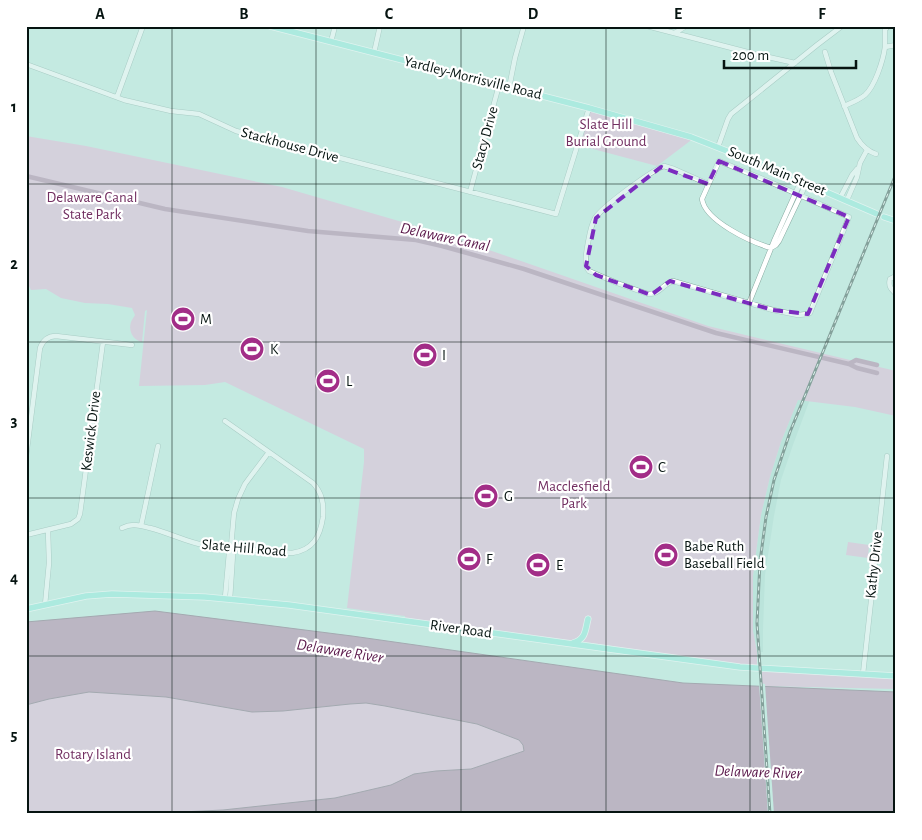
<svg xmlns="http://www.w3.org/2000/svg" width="922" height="840" font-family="'Alegreya Sans',sans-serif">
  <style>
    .built { fill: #b0ded3 }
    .green { fill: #e7b3d6 }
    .water { fill: #af799e; stroke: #7c5b74 }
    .pier { fill: #c4eae1 }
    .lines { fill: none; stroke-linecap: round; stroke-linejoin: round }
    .canal { stroke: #af799e; stroke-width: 4.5 }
    .minor-casing { stroke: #87aba2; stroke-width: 5.5 }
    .major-casing { stroke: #fff; stroke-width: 7 }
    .minor { stroke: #fff; stroke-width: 4.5 }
    .major { stroke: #8eebdb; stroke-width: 5.5 }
    .rail-casing { stroke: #364a45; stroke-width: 3 }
    .rail { stroke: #fff; stroke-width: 1; stroke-dasharray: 4; stroke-linecap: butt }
    .marked { fill: none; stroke: #7b2cbf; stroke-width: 4; stroke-dasharray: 10 6; stroke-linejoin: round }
    .grid { fill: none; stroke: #061411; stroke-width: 1; stroke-opacity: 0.55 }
    .labels { text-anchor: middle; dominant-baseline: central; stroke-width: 4.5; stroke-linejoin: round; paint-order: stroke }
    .street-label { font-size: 15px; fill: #061411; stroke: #fff }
    .park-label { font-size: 15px; fill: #722f61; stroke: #fff }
    .poi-label { font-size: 15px; fill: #061411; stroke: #fff; text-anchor: start }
    .water-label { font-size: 16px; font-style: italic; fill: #5b194b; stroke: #fff }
    .neatline { fill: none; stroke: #061411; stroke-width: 2 }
    .grid-label { font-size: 16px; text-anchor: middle; font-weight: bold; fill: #061411 }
  </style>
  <rect width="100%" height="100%" fill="#c4eae1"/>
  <!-- built -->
  <path class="built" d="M811,367L823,371L809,402L793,445L781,480L774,516L765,575L763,631V652H757L753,631V576L761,515L770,477L781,442Z"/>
  <!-- green -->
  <path class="green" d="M589,108L694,138L657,166L578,145Z
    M26,136L86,146L282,187L440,233L708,326L896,371V416L855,407L798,400L781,442L770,477L761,515L753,576V631L757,652V667L616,648L612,646L572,640L571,641L405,618V616L347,608L364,462V449L225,382L205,385L139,386L147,310L145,311L142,342C133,340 128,331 131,322C132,319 134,317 135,315L132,308L108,304L85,303L61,298L46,289L31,290L26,280Z
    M848,542L869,545L868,558L846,555Z
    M762,669L896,676V689L762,686Z
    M89,692L166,697L252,712L283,711L350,704L366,703L385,706L477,724L519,740L523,745L524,751L471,769L436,771L414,774L391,785L335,798L223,810L139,814H26V705L49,699Z"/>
  <!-- water -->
  <path class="water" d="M155,611L352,636L683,683L896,692V814H139L223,810L335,798L391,785L414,774L436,771L471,769L524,751L523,745L519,740L477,724L385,706L366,703L350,704L283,711L252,712L166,697L89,692L49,699L26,705V622Z"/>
  <!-- pier -->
  <path class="pier" d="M759,683L765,684L774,814H768Z"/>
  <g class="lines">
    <!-- canal -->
    <path class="canal" d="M26,176L165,209L308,231L416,240L442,246L524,269L716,333L849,364L857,368L877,373
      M849,364L856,360L877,365"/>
    <defs>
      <path id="minor" d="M647,26L755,54L795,63
        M888,26L885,30V47L896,45
        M675,33L686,26
        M331,42L335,26
        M825,52L831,72L857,138C862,146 867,151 876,154
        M374,53L380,26
        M26,64L124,100L171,111L199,114L236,131L556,214L589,108
        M509,88L515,58L524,26
        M117,97L143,26
        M844,106C851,103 859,100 865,95C875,86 883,61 885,47
        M718,147L728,119L731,114L817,45L842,26
        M708,184L674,169L664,166C651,171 603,206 595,218C590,227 589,238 587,248C586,256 584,265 589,271L617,283L648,294C659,295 663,284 673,281L773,310L798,315L808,314L810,313L849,217L770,182L719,161L702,199C705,221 751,242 771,248
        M470,192L499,85
        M840,198L852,175L857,169
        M847,200L857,177L860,163L867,150
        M771,248L776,245L779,241L806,184
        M896,276L890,279C888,286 891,289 896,294
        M749,303L774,241L801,181
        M26,457L40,348C43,340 48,336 56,336L132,345
        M141,526L158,446
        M122,528C126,526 130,525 134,525C139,525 145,527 150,528C170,533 188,543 208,546L292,553C313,550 320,537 323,517C324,503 322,493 313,483L225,421
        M26,535L71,524L78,519L80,514L103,342
        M225,598L229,553L231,547L234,513L238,499L245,484L269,452
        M230,599L233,554L231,547
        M45,605L49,563L48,530
        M863,674L887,456"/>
      <path id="major" d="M270,26L589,108L691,137L768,167L877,214
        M884,217L896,221
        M26,609L86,596L112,594L205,597L289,605L740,667L896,676
        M573,643C586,639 585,631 588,619"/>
    </defs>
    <!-- minor casing -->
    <use href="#minor" class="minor-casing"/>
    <!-- major casing -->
    <use href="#major" class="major-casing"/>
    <!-- minor -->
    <use href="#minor" class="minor"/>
    <!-- major -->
    <use href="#major" class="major"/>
    <defs>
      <path id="rail" d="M770,814L757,623L760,562L766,517L774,480L790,432L896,174"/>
    </defs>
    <!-- rail casing -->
    <use href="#rail" class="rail-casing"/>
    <!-- rail -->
    <use href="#rail" class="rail"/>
  </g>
  <!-- marked area -->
  <path d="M0 0H922V840H0ZM719,161L849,217L808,314L773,310L670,281L651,295L596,275L586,266L596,218L661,167L708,184Z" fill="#c4eae1" fill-opacity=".55" fill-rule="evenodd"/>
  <path class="marked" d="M719,161L849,217L808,314L773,310L670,281L651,295L596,275L586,266L596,218L661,167L708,184Z"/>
  <!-- grid -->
  <path class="grid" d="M172,26V814M316,26V814M461,26V814M606,26V814M750,26V814M26,184H896M26,342H896M26,498H896M26,656H896"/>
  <!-- icons -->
  <defs>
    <symbol id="stadium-disc" viewBox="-11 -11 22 22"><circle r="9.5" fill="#a22d87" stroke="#fff"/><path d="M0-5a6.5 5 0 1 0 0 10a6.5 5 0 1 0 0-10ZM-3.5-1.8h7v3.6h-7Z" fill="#fff"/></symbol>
  </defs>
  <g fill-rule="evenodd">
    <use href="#stadium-disc" x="169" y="305" width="28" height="28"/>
    <use href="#stadium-disc" x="238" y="335" width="28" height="28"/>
    <use href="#stadium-disc" x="411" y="341" width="28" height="28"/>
    <use href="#stadium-disc" x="314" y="367" width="28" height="28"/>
    <use href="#stadium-disc" x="627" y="453" width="28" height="28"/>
    <use href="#stadium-disc" x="472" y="482" width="28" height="28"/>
    <use href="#stadium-disc" x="652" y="541" width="28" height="28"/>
    <use href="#stadium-disc" x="455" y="545" width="28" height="28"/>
    <use href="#stadium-disc" x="524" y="551" width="28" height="28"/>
  </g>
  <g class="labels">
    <!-- street labels -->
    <g class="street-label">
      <text transform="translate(473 78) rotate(14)">Yardley-Morrisville Road</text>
      <text transform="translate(485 138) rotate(-75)">Stacy Drive</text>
      <text transform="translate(290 145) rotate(15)">Stackhouse Drive</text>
      <text transform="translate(777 171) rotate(23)">South Main Street</text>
      <text transform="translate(91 431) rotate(-83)">Keswick Drive</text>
      <text transform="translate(244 548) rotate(5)">Slate Hill Road</text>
      <text transform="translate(874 565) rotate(-84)">Kathy Drive</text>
      <text transform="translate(461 629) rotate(8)">River Road</text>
    </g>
    <!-- park labels -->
    <g class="park-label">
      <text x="606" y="124">Slate Hill<tspan x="606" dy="17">Burial Ground</tspan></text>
      <text x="92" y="197">Delaware Canal<tspan x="92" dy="17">State Park</tspan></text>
      <text x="574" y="486">Macclesfield<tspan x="574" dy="17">Park</tspan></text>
      <text x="93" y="754">Rotary Island</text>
    </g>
    <!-- poi labels -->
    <g class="poi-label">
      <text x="200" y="319">M</text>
      <text x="270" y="349">K</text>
      <text x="442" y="355">I</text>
      <text x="346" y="381">L</text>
      <text x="658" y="467">C</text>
      <text x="504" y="496">G</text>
      <text x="684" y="546">Babe Ruth<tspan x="684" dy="17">Baseball Field</tspan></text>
      <text x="486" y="559">F</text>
      <text x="556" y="565">E</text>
    </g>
    <!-- water labels -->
    <g class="water-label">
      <text transform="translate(445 237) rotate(12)">Delaware Canal</text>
      <text transform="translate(340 651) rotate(9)">Delaware River</text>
      <text transform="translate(758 772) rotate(2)">Delaware River</text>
    </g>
  </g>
  <!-- border -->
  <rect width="922" height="840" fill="none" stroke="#ffffff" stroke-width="55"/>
  <!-- scale -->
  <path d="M724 60v8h132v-8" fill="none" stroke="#061411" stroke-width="2.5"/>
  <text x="732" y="60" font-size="15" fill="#061411" stroke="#ffffff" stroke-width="4" paint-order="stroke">200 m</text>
  <rect x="28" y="28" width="866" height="784" class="neatline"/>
  <g class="grid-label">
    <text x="100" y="19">A</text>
    <text x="244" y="19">B</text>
    <text x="389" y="19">C</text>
    <text x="533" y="19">D</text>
    <text x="678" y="19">E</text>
    <text x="822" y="19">F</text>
    <text x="14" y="112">1</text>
    <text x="14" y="269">2</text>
    <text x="14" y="426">3</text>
    <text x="14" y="583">4</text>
    <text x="14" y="740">5</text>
  </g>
</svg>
